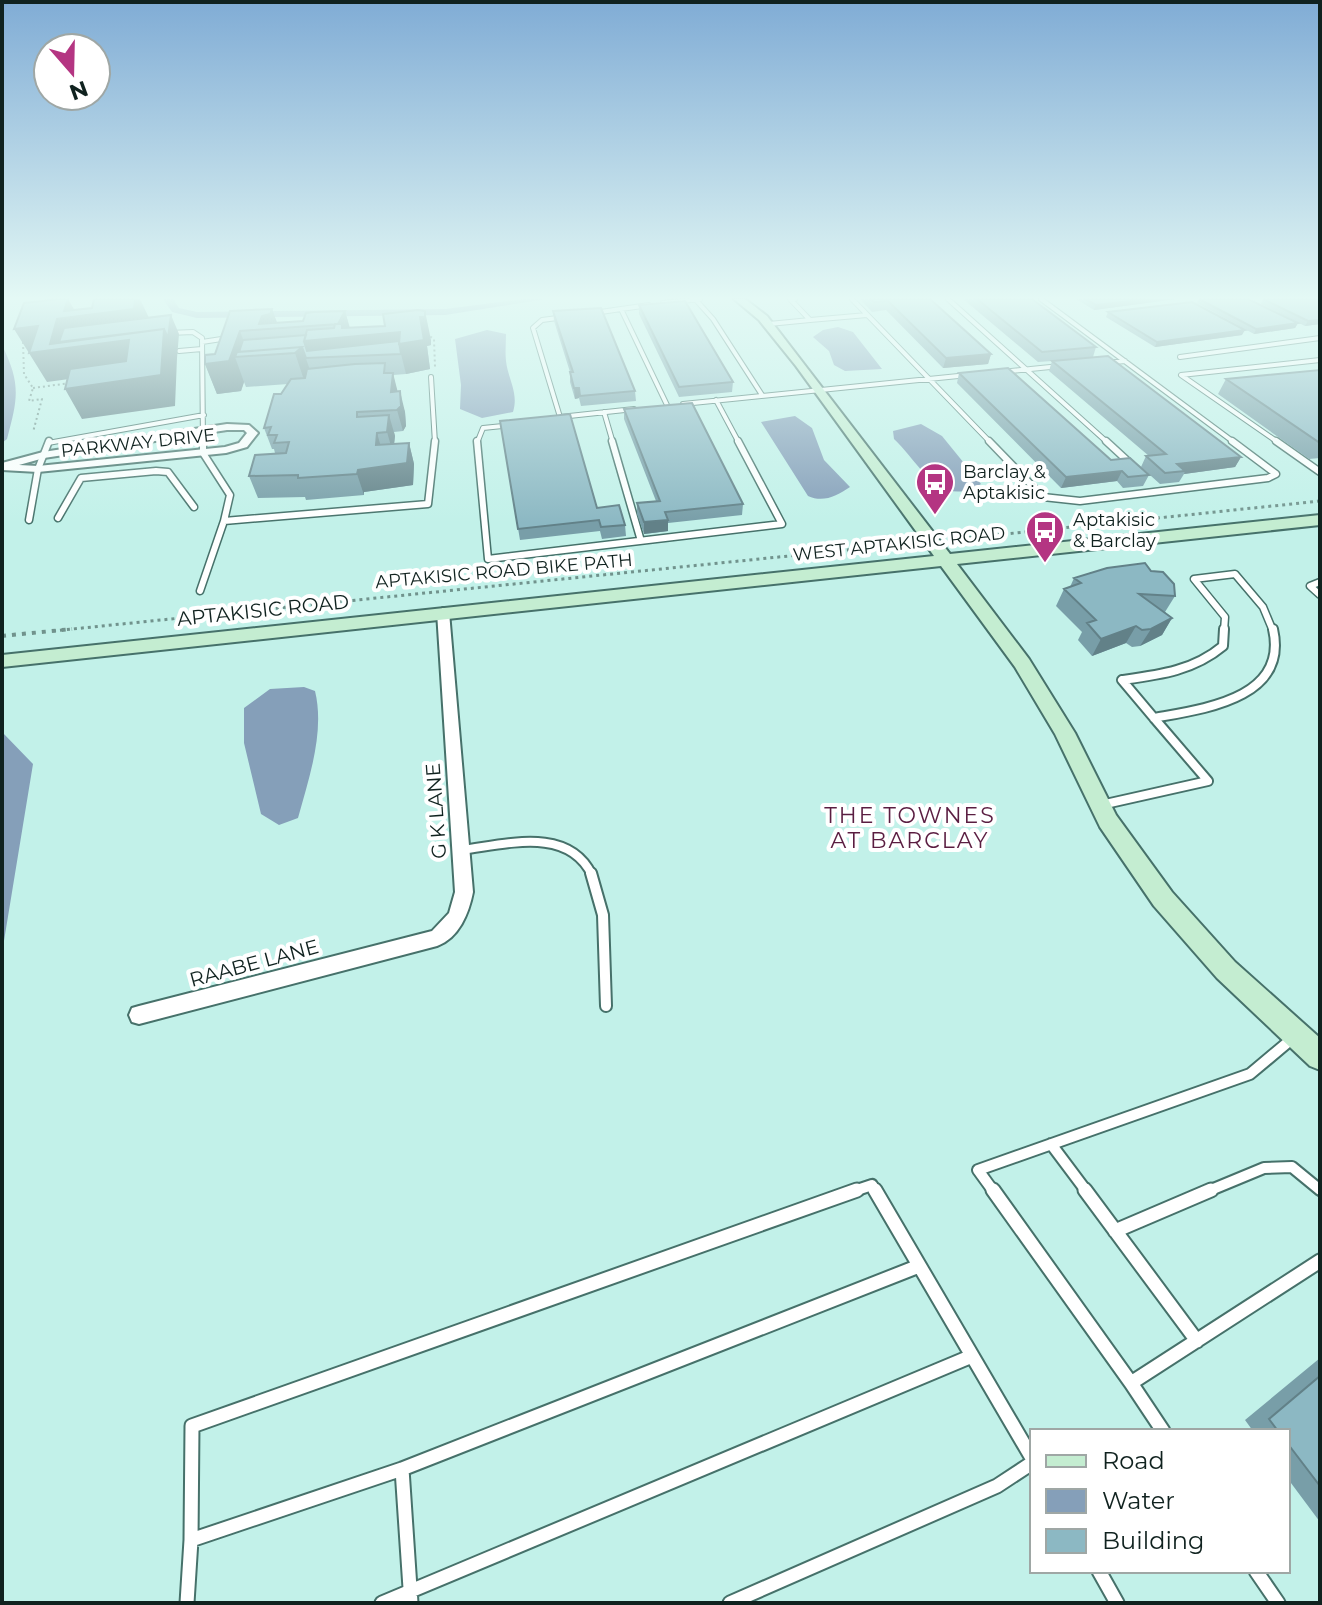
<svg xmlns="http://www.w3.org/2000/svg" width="1322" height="1605" font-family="Montserrat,sans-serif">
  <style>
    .water { fill: #859fb9 }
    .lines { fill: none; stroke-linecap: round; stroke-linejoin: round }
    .canal { fill: #859fb9; fill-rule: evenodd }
    .lane-far4-casing { stroke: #46716a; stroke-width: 6 }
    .lane-far3-casing { stroke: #46716a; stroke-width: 9 }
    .lane-far2-casing { stroke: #46716a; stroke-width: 12 }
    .lane-far1-casing { stroke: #46716a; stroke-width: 14 }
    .lane-casing { stroke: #46716a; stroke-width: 17 }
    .street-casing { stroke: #46716a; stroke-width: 4 }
    .secondary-casing { stroke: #46716a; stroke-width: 4 }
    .path-far2 { stroke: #71938d; stroke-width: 2; stroke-dasharray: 2 3; stroke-linecap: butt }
    .path-far1 { stroke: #71938d; stroke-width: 3; stroke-dasharray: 3 4; stroke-linecap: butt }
    .path { stroke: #71938d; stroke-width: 4; stroke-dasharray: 4 6; stroke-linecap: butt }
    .lane-far4 { stroke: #fff; stroke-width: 4 }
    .lane-far3 { stroke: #fff; stroke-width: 6 }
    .lane-far2 { stroke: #fff; stroke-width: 8 }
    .lane-far1 { stroke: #fff; stroke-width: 10 }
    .lane { stroke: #fff; stroke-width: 13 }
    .street { fill: #fff; fill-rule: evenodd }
    .secondary { fill: #c4edd1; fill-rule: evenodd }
    .wall { fill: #789ea8 }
    .shaded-wall { fill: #628188 }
    .building { fill: #8cb8c3; stroke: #628188; stroke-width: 2 }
    .labels { text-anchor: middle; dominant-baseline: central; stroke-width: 8; stroke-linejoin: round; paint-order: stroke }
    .far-street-label { font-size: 18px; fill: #10221f; stroke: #fff }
    .far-poi-label { font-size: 18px; fill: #10221f; stroke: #fff; text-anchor: start }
    .street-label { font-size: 20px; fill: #10221f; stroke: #fff }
    .neighbourhood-label { font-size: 22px; letter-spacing: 2px; fill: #5a1d41; stroke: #fff }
  </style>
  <rect width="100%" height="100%" fill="#c2f1e9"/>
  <!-- water -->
  <path class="water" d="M838,327L853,332L882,369L845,371L834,365L829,351L813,337L823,330Z
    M487,330L506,334C506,343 505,352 506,361C508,379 519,393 513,412L482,418L460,409L461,385L455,339Z
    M2,345C21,384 18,398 7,439L2,443Z
    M795,416L812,428L824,460L850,487C837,496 823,503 808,496L761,422Z
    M921,424L942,436L981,484C939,510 920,463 894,439L893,431Z
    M304,687L315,691C325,732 309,778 298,818L279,825L261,814L244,743V708L270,689Z
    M2,732L33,764L2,953Z"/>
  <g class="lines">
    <!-- canal -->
    <path class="canal" d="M163,299H173L179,308L197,312L445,309L523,299H546L445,315L197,318L172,312Z"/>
    <defs>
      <path id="lane-far4" d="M695,299L713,319L762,395
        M852,299L991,443
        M948,299L1108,443
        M1041,299L1235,443
        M663,303L700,299
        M649,305L621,309L667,405
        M594,313L621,309
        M810,320L867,315
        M769,324L810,320L790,299H795
        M169,333L193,332L202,338L203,443
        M202,342L228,338
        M179,351L202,349
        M1180,357L1320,338
        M1105,363L1125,361
        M1002,372L1060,366
        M431,377L435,443
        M716,400L739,443
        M683,404L968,375
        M604,412L613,443
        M560,417L634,409
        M560,417L533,328L542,320L565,317
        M48,443L204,415
        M477,443L483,428L512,425
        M1279,443L1181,375L1320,360"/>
      <path id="lane-far3" d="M203,441V453L230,495L224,521L428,504L435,441
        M477,441L488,559L782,524L738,441
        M612,441L641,541
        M989,441L1043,497L1080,501L1268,478L1276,474L1232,441
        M1106,441L1131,464
        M1276,441L1320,472
        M58,518L81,478L156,471L168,472L194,507
        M29,520L38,469L49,441
        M1320,582L1310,586L1320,595
        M200,591L224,521
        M1224,631L1225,617L1194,579L1235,574L1263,607L1273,631"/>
      <path id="lane-far2" d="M1154,718L1122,680C1159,675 1193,671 1223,646L1224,629
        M1154,718C1203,709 1289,699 1273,629
        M1101,805L1208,781L1154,718
        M461,850C504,845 568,825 592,875"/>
      <path id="lane-far1" d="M591,873L603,915L606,1006
        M1051,1144L1087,1192
        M851,1192L872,1185L876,1192
        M994,1192L978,1170L1250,1074L1293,1038
        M1206,1192L1264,1168L1292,1167L1320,1190"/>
      <path id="lane" d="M857,1190L192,1426L191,1540L402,1469L919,1266
        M875,1190L1032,1458
        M993,1190L1131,1383
        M1085,1190L1197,1341
        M1115,1231L1211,1190
        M1163,1431L1131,1383L1320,1261
        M402,1469L411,1603
        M1099,1571L1117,1603
        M1256,1571L1278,1603
        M187,1603L191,1540
        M382,1603L972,1356
        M730,1603L997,1486L1032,1463"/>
      <path id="street" d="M227,424L249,425L258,433L247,447L226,453L38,472L2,470V463L43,452ZM227,430H244L247,433L239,443L225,447L38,466L19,465L44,458Z
        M443,608L449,612L473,892C469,913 459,938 437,946L139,1024L132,1022L129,1015L132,1008L139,1006L432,931L449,913L455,892L437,612Z"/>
      <path id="secondary" d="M734,299H745L767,316L950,554L1320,515V525L957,564L1029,659L1075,733L1116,815L1172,892L1235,962L1320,1038V1070L1310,1066L1217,978L1154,906L1100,827L1055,734L1015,667L941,566L2,667V655L934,556L796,366L759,320Z"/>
    </defs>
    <!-- lane-far4 casing -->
    <use href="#lane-far4" class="lane-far4-casing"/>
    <!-- lane-far3 casing -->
    <use href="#lane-far3" class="lane-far3-casing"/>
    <!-- lane-far2 casing -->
    <use href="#lane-far2" class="lane-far2-casing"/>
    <!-- lane-far1 casing -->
    <use href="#lane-far1" class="lane-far1-casing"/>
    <!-- lane casing -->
    <use href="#lane" class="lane-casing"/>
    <!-- street casing -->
    <use href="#street" class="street-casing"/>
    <!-- secondary casing -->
    <use href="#secondary" class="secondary-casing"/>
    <!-- path-far2 -->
    <path class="path-far2" d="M426,334L434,339L435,367
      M23,342L24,374L33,388L29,401L42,399L33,432
      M33,388L70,383"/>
    <!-- path-far1 -->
    <path class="path-far1" d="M948,540L1320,501
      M53,631L916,543"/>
    <!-- path -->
    <path class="path" d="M2,636L72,629"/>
    <!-- lane-far4 -->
    <use href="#lane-far4" class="lane-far4"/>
    <!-- lane-far3 -->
    <use href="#lane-far3" class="lane-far3"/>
    <!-- lane-far2 -->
    <use href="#lane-far2" class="lane-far2"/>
    <!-- lane-far1 -->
    <use href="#lane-far1" class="lane-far1"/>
    <!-- lane -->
    <use href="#lane" class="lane"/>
    <!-- street -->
    <use href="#street" class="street"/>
    <!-- secondary -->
    <use href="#secondary" class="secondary"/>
  </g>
  <!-- wall -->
  <path class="wall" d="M860,299H930L991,354L988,364L943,368L886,310L872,312Z
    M963,299H1032L1096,347L1093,357L1241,457L1235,467L1184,474L1179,482L1160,484L1141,467L1146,456H1149L1049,371L1052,361L1038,362Z
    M1076,299H1176L1094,310Z
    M1199,299L1298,323L1295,328L1254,334L1197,303Z
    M1263,299L1320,324L1305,326L1261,304Z
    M639,305L733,382L732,392L679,397L639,314Z
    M272,309L277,323L303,321L345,311L350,328L431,340V345L427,346L430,369L406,374L393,375L397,391L405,412L406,426L403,431L394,432L395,436L394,444L409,443L414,464L413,485L364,492V495L306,500L305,497L258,498L249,476L275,453L274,449H272L264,428L281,394L288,384L246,387L244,382L241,391L217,394L205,364L215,354L230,311Z
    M553,311L635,391L636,401L581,406L579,398L575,399L570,382V372L554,321Z
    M1108,312L1242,335L1155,347L1106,317Z
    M1320,370V458L1309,459L1218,394L1226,379Z
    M959,373L1111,460L1149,475L1143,486L1123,488L1117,481L1061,488L957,383Z
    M624,409L743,504L742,515L668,523V531L644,534L637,514V503L656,501L624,419Z
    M500,421L597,508L625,525L626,536L602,539L600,531L520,540Z
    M1074,578L1175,596L1165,612L1172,618L1162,635L1140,646L1132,647L1126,643L1092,656L1078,640L1082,632L1056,606L1064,589L1070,587Z
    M1320,1358V1522L1288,1479V1431H1253L1245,1420Z"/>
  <!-- shaded-wall -->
  <path class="shaded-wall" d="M68,299L78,316L135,299H140L149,318L164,329L171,315L179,334L177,358L175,406L82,419L65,389L143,369L47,382L14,329L38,326L50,344L57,319L64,311Z
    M1148,299H1176L1094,310L1096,305Z
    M272,309L279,328L259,324L262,316Z
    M345,311L352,337L420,317L425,311L431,340V345L427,346L430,369L406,374L401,354L310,358L304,341L337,338L338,324Z
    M1320,320V324L1305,326L1308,321Z
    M1298,323L1295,328L1254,334L1256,329Z
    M1245,330L1242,335L1155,347L1157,342Z
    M240,331L249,356L235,357L244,382L241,391L217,394L205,364Z
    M302,347L312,376L305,383L295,353Z
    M991,354L988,364L943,368L946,358Z
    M393,373L398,393L391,392Z
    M574,388H579V398L575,399Z
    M400,391L405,412L406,426L403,431L397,410Z
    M389,415L395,436L393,453L387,432Z
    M377,433L383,454L409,443L414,464L413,485L364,492V495L357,474L358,470L376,445Z
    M1241,457L1235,467L1184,474L1185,471L1177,464Z
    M1122,471L1117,481L1061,488L1066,477Z
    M668,520V531L644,534V522Z
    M1172,618L1162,635L1140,646L1151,629Z
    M1136,626L1126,643L1092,656L1101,639Z"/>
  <!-- building -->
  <path class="building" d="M60,299H68L64,311L92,308L94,299H135L134,309L57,319L50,344L164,329L161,375L65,389L70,369L126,361L129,340L29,353L38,326L14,329L24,303Z
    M870,299H930L991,354L946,358L888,301L874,302Z
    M977,299H1032L1096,347L1042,352Z
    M1085,299H1148L1096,305Z
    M1199,299H1248L1298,323L1256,329Z
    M1263,299H1320V320L1308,321Z
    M685,301L733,382L679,387L639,305Z
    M1192,302L1245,330L1157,342L1108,312Z
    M601,308L635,391L580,396L579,388H574L570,372H573L553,311Z
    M272,309L270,314L262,316L259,324L303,321L306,313L313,312L345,311L338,324L240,331L229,361L205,364V355L215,354L230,311Z
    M418,310L425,311V317H420L424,340L399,344L400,332L304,341L307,330L334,328L335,324H342V328L385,326L383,314Z
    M171,315L168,338L164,329L59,342L64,328Z
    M306,335L304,341L307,351L399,341L401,354L306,358L302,347L239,352L243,340Z
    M302,347L295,353L235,357L237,352Z
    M1108,356L1241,457L1177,464L1185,471L1165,473L1146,456L1166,454L1052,361Z
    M385,363L384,373H393L391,392L400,391L401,406L397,410L357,412V417L389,415L387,432L377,433L376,445L409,443L407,463L358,470L357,474L298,478V475L249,476L255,455L286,453L289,442L274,443L277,435H268L271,427L264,428L274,394H281L291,379L305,378L307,369L355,364Z
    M1008,368L1111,460L1130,458L1149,475L1128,477L1122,471L1066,477L959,373Z
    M1320,370V443L1226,379Z
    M692,403L743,504L665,512L668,520L644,522L637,503L660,501L624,409Z
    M570,414L597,508L619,505L625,525L601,527L599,520L518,529L500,421Z
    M1145,563L1151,571L1163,572L1174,584L1175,596L1139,594L1172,618L1151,629L1142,630L1136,626L1101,639L1087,623L1096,620L1064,589L1081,583L1074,578L1107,568Z
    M1320,1376V1486L1288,1444V1431H1278L1269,1419Z"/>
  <!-- sky -->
  <linearGradient id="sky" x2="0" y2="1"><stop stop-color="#80acd5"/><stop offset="0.57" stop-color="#e4f9f5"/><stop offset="1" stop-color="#e4f9f5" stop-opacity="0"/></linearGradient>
  <rect width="1322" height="523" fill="url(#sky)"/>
  <!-- icons -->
  <defs>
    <symbol id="bus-pin" viewBox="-11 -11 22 30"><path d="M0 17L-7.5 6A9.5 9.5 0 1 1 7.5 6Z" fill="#b43582" stroke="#fff"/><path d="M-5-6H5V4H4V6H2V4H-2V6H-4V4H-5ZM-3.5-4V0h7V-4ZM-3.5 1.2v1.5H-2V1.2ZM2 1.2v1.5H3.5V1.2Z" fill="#fff"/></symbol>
  </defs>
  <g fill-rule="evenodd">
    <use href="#bus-pin" x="913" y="460" width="44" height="60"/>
    <use href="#bus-pin" x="1023" y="508" width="44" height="60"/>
  </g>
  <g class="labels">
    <!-- far-street labels -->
    <g class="far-street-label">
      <text transform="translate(138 443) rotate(-6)">PARKWAY DRIVE</text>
      <text transform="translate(899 544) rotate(-6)">WEST APTAKISIC ROAD</text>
      <text transform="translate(504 571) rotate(-5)">APTAKISIC ROAD BIKE PATH</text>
    </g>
    <!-- far-poi labels -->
    <g class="far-poi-label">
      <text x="963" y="472">Barclay &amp;<tspan x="963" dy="21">Aptakisic</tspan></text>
      <text x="1073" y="520">Aptakisic<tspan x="1073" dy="21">&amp; Barclay</tspan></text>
    </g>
    <!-- street labels -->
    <g class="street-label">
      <text transform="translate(263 610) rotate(-6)">APTAKISIC ROAD</text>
      <text transform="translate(436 811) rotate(-94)">G K LANE</text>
      <text transform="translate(254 963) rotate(-15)">RAABE LANE</text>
    </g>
    <!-- neighbourhood labels -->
    <g class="neighbourhood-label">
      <text x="910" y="815">THE TOWNES<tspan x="910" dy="25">AT BARCLAY</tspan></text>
    </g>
  </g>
  <!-- border -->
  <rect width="1322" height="1605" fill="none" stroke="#10221f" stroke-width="8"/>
  <!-- legend -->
  <rect x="1030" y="1429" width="260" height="144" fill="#ffffff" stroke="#9fa7a5" stroke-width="2"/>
  <rect x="1046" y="1455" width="40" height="12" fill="#c4edd1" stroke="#9fa7a5" stroke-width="2"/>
  <text x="1102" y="1469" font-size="24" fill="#10221f">Road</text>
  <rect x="1046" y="1489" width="40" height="24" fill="#859fb9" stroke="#9fa7a5" stroke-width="2"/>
  <text x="1102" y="1509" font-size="24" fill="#10221f">Water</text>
  <rect x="1046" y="1529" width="40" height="24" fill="#8cb8c3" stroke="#9fa7a5" stroke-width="2"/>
  <text x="1102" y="1549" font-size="24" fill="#10221f">Building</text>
  <!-- north arrow -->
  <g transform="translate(72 72) rotate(160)"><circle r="38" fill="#ffffff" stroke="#9fa7a5" stroke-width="2"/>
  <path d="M0-6L14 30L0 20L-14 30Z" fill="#b43582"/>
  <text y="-12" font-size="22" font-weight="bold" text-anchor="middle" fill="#10221f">N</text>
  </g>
</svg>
